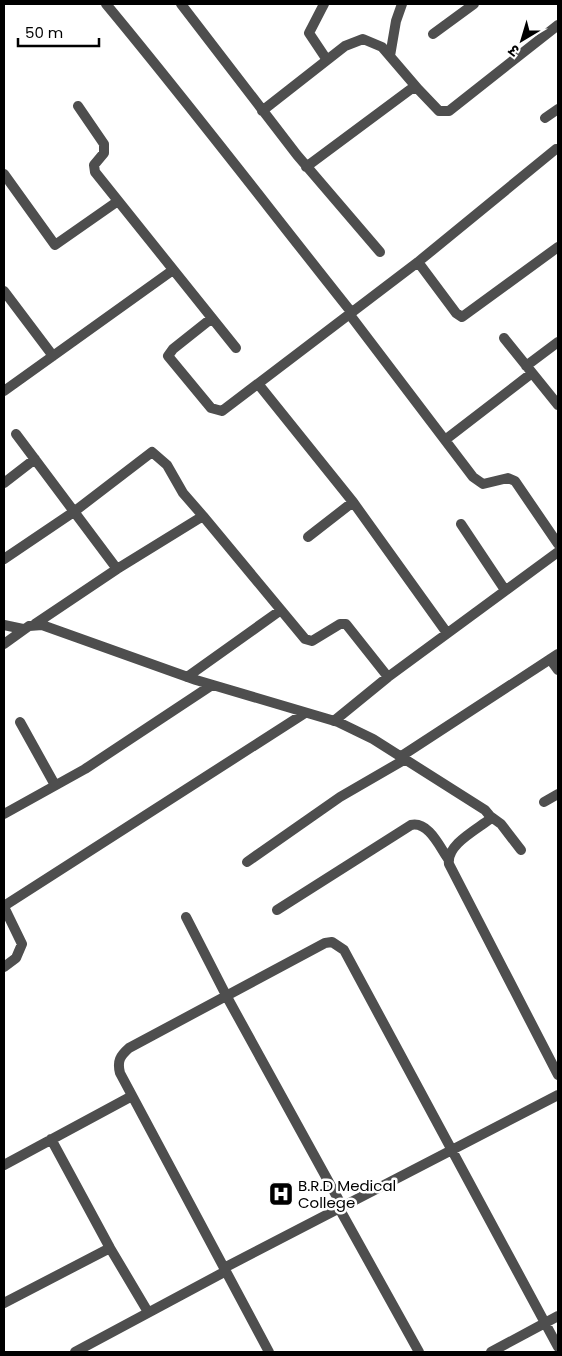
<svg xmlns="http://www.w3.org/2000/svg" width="562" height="1356" font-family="Poppins,'Noto Sans Devanagari',sans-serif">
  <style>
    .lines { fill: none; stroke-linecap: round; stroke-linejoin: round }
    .street { stroke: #4e4e4e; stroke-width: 10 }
    .labels { text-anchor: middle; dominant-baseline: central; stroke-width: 5; stroke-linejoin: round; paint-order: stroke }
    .poi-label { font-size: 15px; fill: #000; stroke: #fff; text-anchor: start }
  </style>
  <rect width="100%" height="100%" fill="#fff"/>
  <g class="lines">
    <!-- street -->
    <path class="street" d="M106,4C190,105 270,210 352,313
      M181,4L297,155L380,252
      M324,4L309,33L327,60
      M433,34L474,4
      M390,56L396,21L402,4
      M78,106L104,144V153L94,165L95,172L236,348
      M262,111L345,46L363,39L382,47L418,89
      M545,118L558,109
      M306,167L411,89H418L439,111H449L558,25
      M4,174L55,245L118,201
      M418,262L456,313L462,317L558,247
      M4,291L53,356
      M350,315L473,477L483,484L508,478L515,481L558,544
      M212,318L173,349L168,356L211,408L222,411L418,262L556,149
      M504,338L558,405
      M526,366L558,342
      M259,385L353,502L447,633
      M4,391L173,270
      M16,434L117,569
      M445,440L532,373
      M4,483L35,459
      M461,524L505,590
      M308,537L353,502
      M4,559L75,511L152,452L167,465L183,493L203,516
      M35,624L117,569L203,516L305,639L312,641L340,624H346L388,677
      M4,625L23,629
      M4,644L29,626L42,625L196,680L338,722L373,739L485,810L490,816V819C476,830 446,845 449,864L558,1075
      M550,659L558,670
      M187,677L281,610
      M334,721L388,677L558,552
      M20,722L55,785
      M400,757L558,654
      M544,802L558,794
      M4,814L85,769L212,685
      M490,816L501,824L521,850
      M247,862L340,797L404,760
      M4,906L305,713
      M4,907L22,944L16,958L4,967
      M277,910L411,825C429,821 440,848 449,860
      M186,917L227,997L342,1206
      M51,1139L110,1248L148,1312
      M4,1165L132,1096
      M339,1208L419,1352
      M224,1268L558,1095
      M4,1303L110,1248
      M75,1352L226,1271
      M269,1352L120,1073C117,1061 120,1056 129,1048L325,943L332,942L344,950L558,1347
      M491,1352L558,1316"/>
  </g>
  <!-- icons -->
  <defs>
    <symbol id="hospital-square" viewBox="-11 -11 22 22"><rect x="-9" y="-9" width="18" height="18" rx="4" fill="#000" stroke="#fff"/><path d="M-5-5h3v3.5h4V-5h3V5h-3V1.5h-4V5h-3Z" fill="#fff"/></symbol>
  </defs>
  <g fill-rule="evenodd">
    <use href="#hospital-square" x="267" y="1180" width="28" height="28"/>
  </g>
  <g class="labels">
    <!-- poi labels -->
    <g class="poi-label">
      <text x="298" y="1185">B.R.D Medical<tspan x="298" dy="17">College</tspan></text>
    </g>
  </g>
  <!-- border -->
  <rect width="562" height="1356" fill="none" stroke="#000000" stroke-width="10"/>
  <!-- north arrow -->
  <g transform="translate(522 40) rotate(218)" stroke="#ffffff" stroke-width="4" paint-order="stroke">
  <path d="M0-4L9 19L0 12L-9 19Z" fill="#000000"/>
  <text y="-8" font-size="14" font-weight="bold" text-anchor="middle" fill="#000000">उ</text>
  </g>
  <!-- scale -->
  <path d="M18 38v8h81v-8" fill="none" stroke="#000000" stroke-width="2.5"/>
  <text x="25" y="38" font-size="15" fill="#000000" stroke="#ffffff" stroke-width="4" paint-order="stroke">50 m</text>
</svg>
